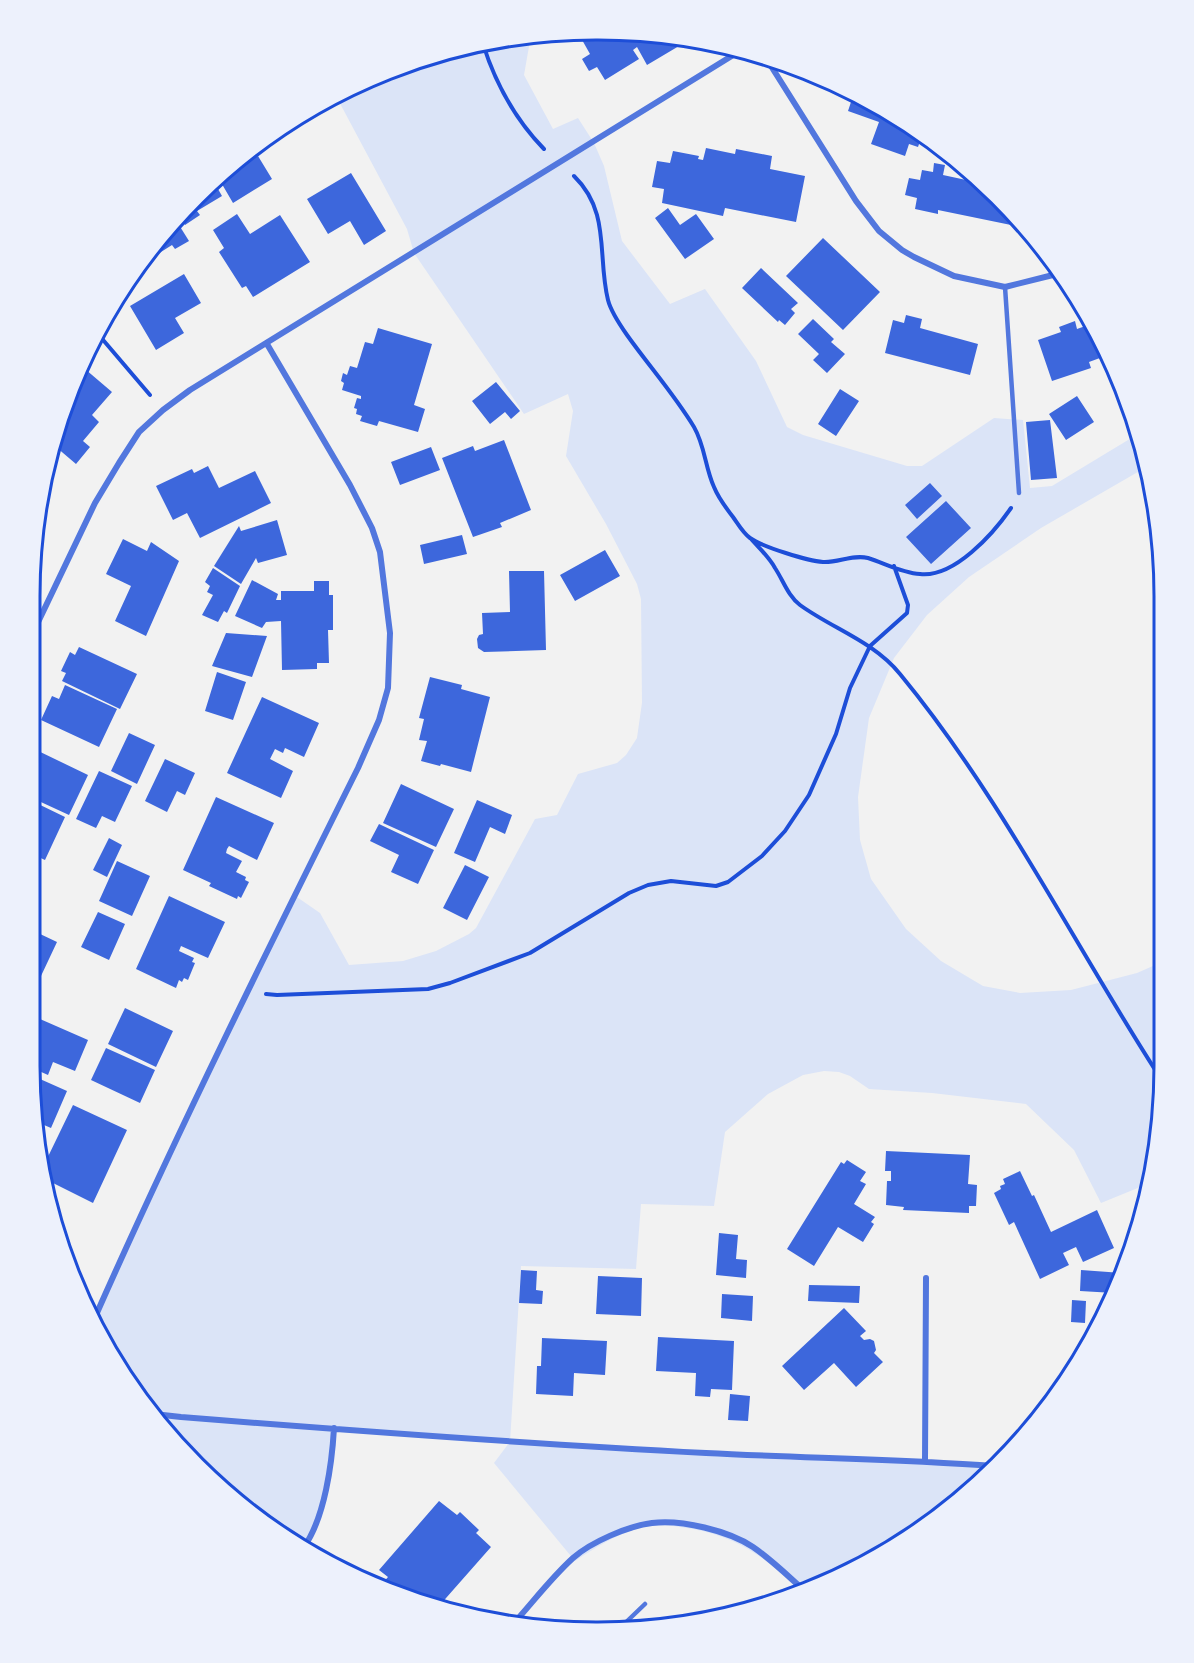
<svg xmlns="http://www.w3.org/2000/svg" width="1194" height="1663" font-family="Roboto,sans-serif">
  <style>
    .green { fill: #dbe4f7 }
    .building { fill: #3d67dc }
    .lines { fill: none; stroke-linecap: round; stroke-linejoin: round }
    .path { stroke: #1d4ed8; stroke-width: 4 }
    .service { stroke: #5277de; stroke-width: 4.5 }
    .minor { stroke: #5277de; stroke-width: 6 }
    .rim { fill: none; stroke: #1d4ed8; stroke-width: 3 }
  </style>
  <rect width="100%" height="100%" fill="#f2f2f2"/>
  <!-- green -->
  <path class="green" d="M523,35H531L524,75L553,129L578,118L594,143L604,166L622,241L670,304L705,289L756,361L787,427L803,435L907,466H922L994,418L1023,420L1030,488L1052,486L1133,437L1143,469L1041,528L969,577L927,615L894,658L869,718L858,797L860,840L871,879L906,929L941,961L983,986L1020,993L1071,990L1137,973L1162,962L1163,1103L1150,1183L1101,1203L1074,1150L1026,1104L932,1093L869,1089L850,1076L839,1072L824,1071L803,1075L768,1094L725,1132L714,1206L641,1204L636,1269L521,1266L510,1442L994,1467L971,1493L814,1590L803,1593C768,1560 741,1538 693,1529C679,1527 664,1524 651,1526C624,1529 598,1546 575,1561L494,1463L509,1443L336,1428L328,1486L305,1547L223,1493L125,1381L94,1312L294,895L320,913L349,965L403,961L436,951L469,934L476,928L535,819L557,815L578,774L617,763L626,755L637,738L642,703L641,599L637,584L606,524L566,456L573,411L568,394L524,414L414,253L407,229L336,96L415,60Z"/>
  <!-- building -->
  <path class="building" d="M634,31L674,38L679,46L647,65L637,47L633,50L639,59L605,80L597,67L589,71L582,59L590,54L581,38L589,33Z
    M854,93L922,135L918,147L909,144L905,156L871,144L879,122L848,111Z
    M706,148L735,154L736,149L772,156L770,169L805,176L796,222L725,208L723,216L662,203L664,189L652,187L657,161L670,163L673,151L699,156L698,159L703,160Z
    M258,156L272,179L233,203L219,179Z
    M934,163L945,165L943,175L980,183L1014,214L1011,225L938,210V214L915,209L917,198L905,195L909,178L920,180L922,170L933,172Z
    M351,173L386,231L364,245L350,221L328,234L307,199Z
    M214,182L222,196L197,211L200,215L185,225L182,221Z
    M668,208L680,225L696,214L714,239L685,259L655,218Z
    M237,214L250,234L280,215L310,262L253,297L246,286L242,288L219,252L224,248L213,230Z
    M179,225L189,241L175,249L172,245L153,257Z
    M823,238L880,292L843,330L786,276Z
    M761,268L798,303L791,309L795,313L785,325L779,320L778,322L742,288Z
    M184,274L201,303L175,318L184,333L156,350L130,306Z
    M906,315L922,319L920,328L978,344L970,375L885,353L893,320L904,323Z
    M813,319L834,339L831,342L845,354L827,373L813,360L819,354L798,334Z
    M1075,321L1077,329L1091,324L1106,347L1108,355L1089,362L1091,368L1052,381L1038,340L1061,332L1059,327Z
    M378,328L432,344L414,405L425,409L418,432L379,421L377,426L360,421L362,416L356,414L357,409L354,408L357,398L361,399V396L342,390L344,383L341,381L343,373L347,375L350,366L357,368L365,342L373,344Z
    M85,369L112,392L92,415L99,422L83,441L90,447L76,464L56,447Z
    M496,382L520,411L511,419L505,412L490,424L472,401Z
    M840,389L859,401L836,436L818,424Z
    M1077,396L1094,422L1066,440L1049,414Z
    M1050,420L1057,478L1031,480L1026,422Z
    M504,440L531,510L500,523L502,527L473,537L442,458L473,446L475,451Z
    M431,447L440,470L400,485L391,462Z
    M208,466L219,488L255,471L271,503L200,538L187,513L173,520L156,486L192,469L194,473Z
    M930,483L942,496L917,519L905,505Z
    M946,501L971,528L931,564L906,537Z
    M277,520L287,555L258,563L256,558L241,584L214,566L239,526L241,531Z
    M462,535L467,554L424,564L420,545Z
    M123,539L147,551L151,542L179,561L146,636L115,621L131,586L106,574Z
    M605,550L620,576L575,601L560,575Z
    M213,568L240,586L227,613L224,611L218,622L202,615L213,595L207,592L210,586L205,582Z
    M509,571H544L546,650L484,652L478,648L477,639L479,635L483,634L482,613L510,612Z
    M252,580L278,594L276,600H281V591H314V581H329V595H333V630H328L329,663H317V669L282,670L281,621L266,622L262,628L235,616Z
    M226,633L267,636L252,677L212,666Z
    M79,647L137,674L120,709L62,681L66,673L61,671L70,652L75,655Z
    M217,672L246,682L233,720L205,711Z
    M430,677L462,685L461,689L490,697L471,772L441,764L440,766L421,761L427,741L419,740L424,719L419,718Z
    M65,685L117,709L99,747L41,720L52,696L59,699Z
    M262,697L319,723L304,757L285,748L283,753L275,749L270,759L293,771L281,798L227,773Z
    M129,733L155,745L137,784L111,771Z
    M30,747L88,775L69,815L30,797Z
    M165,759L195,773L185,795L177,791L167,812L145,801Z
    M99,771L132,786L115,822L102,816L96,828L76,819Z
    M401,784L454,809L436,847L383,823Z
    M216,797L274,823L257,860L229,846L227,849L226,853L242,861L236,872L246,877L245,880L249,882L241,898L238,896L237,899L209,886L211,883L183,870Z
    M30,800L65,817L45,860L30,853Z
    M477,800L512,815L505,834L490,827L475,862L454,853Z
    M379,824L434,850L418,884L391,872L399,855L370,841Z
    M109,838L122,845L107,877L93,870Z
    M117,861L150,876L132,916L99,901Z
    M465,865L489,877L467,920L443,908Z
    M169,896L225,922L208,958L181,946L179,951L194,958L192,962L195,963L188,980L184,978L182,982L179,980L176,988L136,969Z
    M98,912L125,924L109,960L81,947Z
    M38,933L57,942L33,993L30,992V950Z
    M125,1008L173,1031L156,1067L108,1044Z
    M40,1019L88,1040L75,1071L53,1062L48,1075L30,1067V1043Z
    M106,1048L155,1070L140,1103L91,1080Z
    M31,1075L67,1091L51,1128L37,1122Z
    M73,1105L127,1130L93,1203L45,1179L43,1167Z
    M886,1151L970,1155L968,1184L977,1185L976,1206H969V1213L903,1210L904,1207L886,1205L887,1181H891V1171H885Z
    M847,1160L866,1172L860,1181L866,1184L854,1204L875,1217L871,1222L874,1224L863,1242L838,1227L814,1266L787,1249L841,1162L844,1164Z
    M1020,1171L1032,1196L1034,1195L1051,1232L1097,1210L1114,1248L1083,1262L1076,1247L1063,1253L1069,1265L1040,1279L1014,1222L1009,1225L994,1193L1001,1189L1000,1186L1005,1184L1003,1179Z
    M719,1233L738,1235L736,1259L747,1260L746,1278L716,1275Z
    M521,1270L537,1271L536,1290L543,1291L542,1304L519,1303Z
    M1081,1270L1122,1273L1114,1293L1080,1291Z
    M598,1276L642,1278L641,1316L596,1314Z
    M809,1285L860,1286L859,1303L808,1301Z
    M722,1294L753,1296L752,1321L721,1318Z
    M1072,1300L1086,1301L1085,1323L1071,1322Z
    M844,1308L866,1331L860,1336L864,1340L870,1339L874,1341L876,1350L874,1353L883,1362L856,1387L834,1363L804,1390L782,1366Z
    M1093,1319L1104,1320L1092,1338Z
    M658,1337L734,1341L732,1390L711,1389L710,1397L695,1396L696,1373L656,1371Z
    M542,1338L607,1341L605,1375L574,1373L573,1396L536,1394L537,1366H541Z
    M730,1394L750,1396L748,1421L728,1420Z
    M439,1501L457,1515L460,1512L479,1530L476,1533L491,1547L439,1606L380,1586L388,1577L379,1570Z
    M667,1617L697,1621L666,1628Z"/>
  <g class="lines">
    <!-- path -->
    <path class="path" d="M483,44C495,82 516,120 544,149
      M574,176C611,212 597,256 608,300C611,312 620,325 627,335C649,366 674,394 694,427C705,446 705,467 714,487C718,497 726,508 733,517C738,524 743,533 750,538C763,547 808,561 823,562C838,563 853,554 868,558C884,563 902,573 920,574C954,578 993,534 1011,508
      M98,334L150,395
      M752,540C760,549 769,557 775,568C783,580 788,596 800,605C833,629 873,641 900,674C1003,799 1075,947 1163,1082
      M266,994L277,995L428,989L450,983L530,953L629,893L648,885L671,881L716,886L728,882L762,856L785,831L809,795L836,734L850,688L870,646L907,613L908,605L894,566"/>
    <!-- service -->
    <path class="service" d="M1005,287L1019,493
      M621,1627L645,1604"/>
    <!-- minor -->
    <path class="minor" d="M766,58L856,201L879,231L902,250L914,257L954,276L1005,287L1057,274
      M30,639L95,503L119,463L139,432L163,410L190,390L743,49
      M96,1315C178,1130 268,949 358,768L379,720L388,688L390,633L380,552L372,528L350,485L267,344
      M154,1414L181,1417C356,1431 531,1444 706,1453C802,1458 899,1459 995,1466
      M925,1461L926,1278
      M304,1547C325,1517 332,1463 334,1428
      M514,1623C533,1602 551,1578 573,1558C591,1542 628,1526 652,1523C681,1519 729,1531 753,1547C772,1560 789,1577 806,1592"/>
  </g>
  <!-- crop -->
  <path d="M0 0H1194V1663H0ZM596 40H598A556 556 0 0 1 1154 596V1066A556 556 0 0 1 598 1622H596A556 556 0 0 1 40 1066V596A556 556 0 0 1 596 40Z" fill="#edf1fc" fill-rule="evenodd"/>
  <path class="rim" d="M596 40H598A556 556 0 0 1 1154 596V1066A556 556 0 0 1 598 1622H596A556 556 0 0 1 40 1066V596A556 556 0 0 1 596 40Z"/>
</svg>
